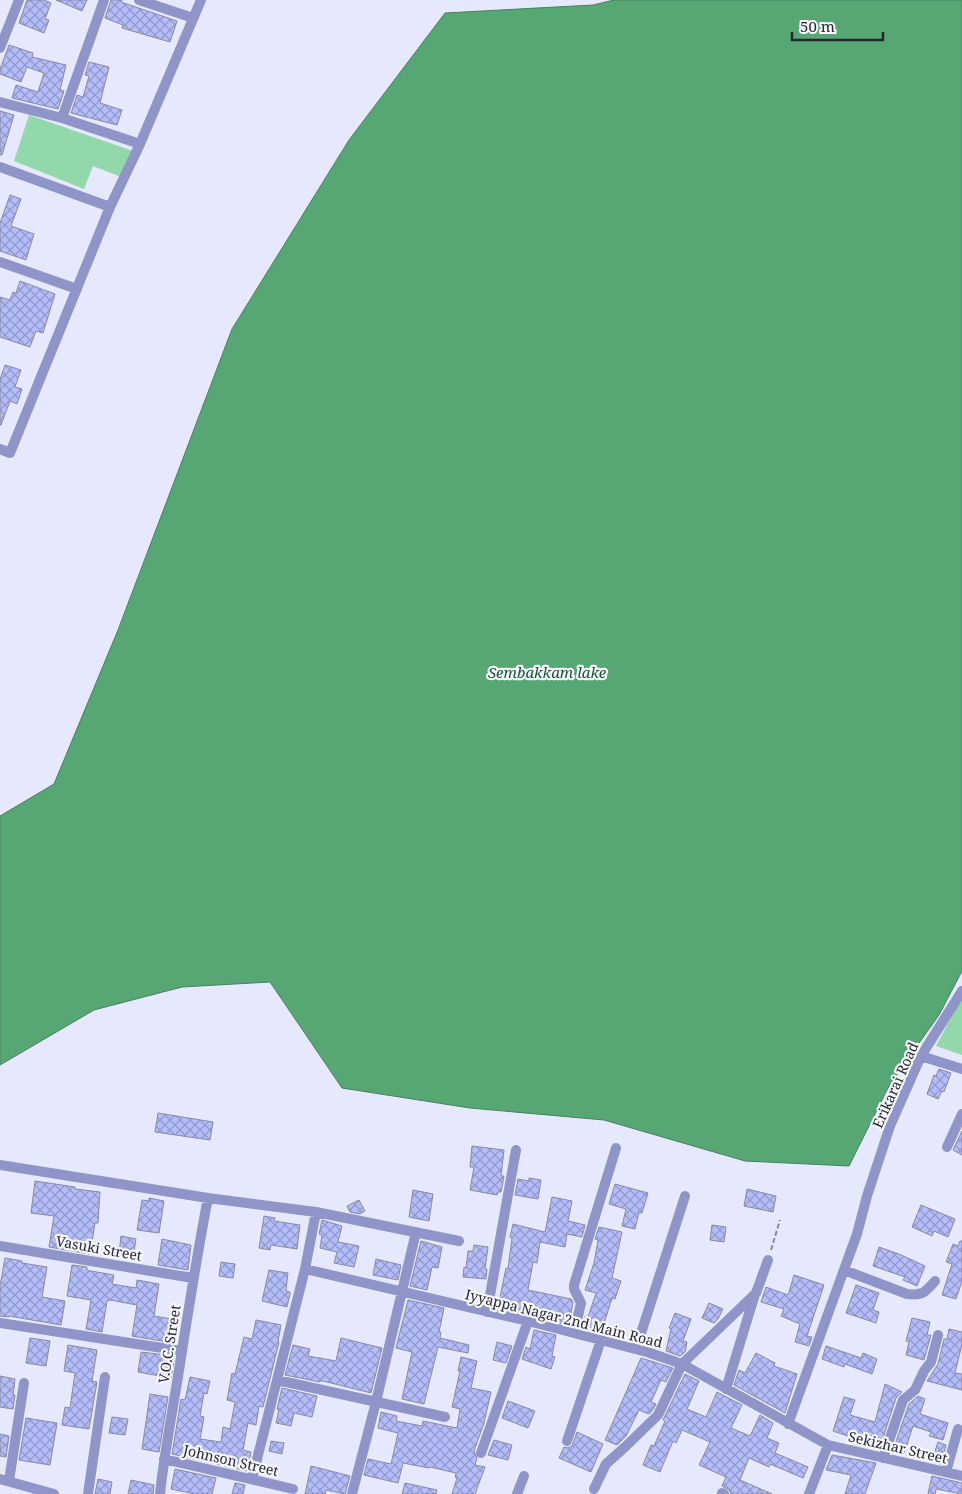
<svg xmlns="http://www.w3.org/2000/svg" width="962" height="1494" font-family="'Noto Serif',serif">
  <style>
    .grass { fill: #93d8aa }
    .water { fill: #56a774; stroke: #488160 }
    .building { fill: url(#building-cross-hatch); stroke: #878aa1 }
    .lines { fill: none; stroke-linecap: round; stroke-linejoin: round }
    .path { stroke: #868897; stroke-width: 2; stroke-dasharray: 5 2.5; stroke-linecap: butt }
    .street { stroke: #8f95c9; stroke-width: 10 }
    .labels { text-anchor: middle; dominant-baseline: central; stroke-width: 4.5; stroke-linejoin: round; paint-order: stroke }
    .street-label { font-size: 14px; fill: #262730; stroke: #f6f7fc }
    .water-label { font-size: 15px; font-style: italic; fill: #165230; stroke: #f6f7fc }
  </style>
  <defs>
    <pattern id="building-cross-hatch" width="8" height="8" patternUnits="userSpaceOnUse" patternTransform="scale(1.25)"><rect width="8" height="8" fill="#b4bcfa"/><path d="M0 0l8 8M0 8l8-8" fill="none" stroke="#9299cb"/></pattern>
  </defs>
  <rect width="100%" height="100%" fill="#e6e9fd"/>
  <!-- grass -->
  <path class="grass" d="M29,115L133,151L121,177L93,166L84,189L14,161Z
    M962,997V1055L936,1046Z"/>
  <!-- water -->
  <path class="water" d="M614,0H962V971L939,1015L890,1084L849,1166L745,1161L604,1120L470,1108L342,1088L270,982L182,987L94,1010L0,1065V816L54,784L118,630L232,329L349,140L445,13L593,5Z"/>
  <!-- building -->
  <path class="building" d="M27,0H44L51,3L45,19L49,20L44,33L19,23Z
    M56,0H87L82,11Z
    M111,0H122L121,2L177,21L170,42L122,28L123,25L105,18Z
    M9,45L33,53L32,57L66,65L60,90L64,91L58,109L12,98L16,85L38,92L44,73L27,67L21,82L0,74V69Z
    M89,62L109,67L100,103L122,110L117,125L71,113L77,95L83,97L89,76L85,75Z
    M0,111L14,115L2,155H0Z
    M10,195L21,199L11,226L34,234L26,260L0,251V223Z
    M20,281L55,294L43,333L36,331L30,347L0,337V297L10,300L13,292L16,293Z
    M5,365L21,370L15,387L22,389L17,404L10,401L1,425H0V379Z
    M939,1069L951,1073L944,1092L942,1091L938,1099L927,1094L934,1075L936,1076Z
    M158,1113L213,1122L210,1140L155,1132Z
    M962,1131V1155L953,1150Z
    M472,1146L504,1150L501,1176H504L501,1192H498L497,1195L470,1190L474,1167H470Z
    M529,1178L541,1180L538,1199L515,1195L518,1179L529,1181Z
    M35,1181L75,1187V1189L100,1192L98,1223H95L90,1254L49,1247L54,1216L31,1213Z
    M615,1184L648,1193L642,1213H639L635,1229L622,1226L626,1209L609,1204Z
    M747,1189L776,1196L773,1212L744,1206Z
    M413,1190L433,1194L429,1221L409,1217Z
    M552,1197L572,1201L568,1221L585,1225L582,1237L567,1234L565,1247L540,1242L537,1263L533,1262L528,1290L571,1299L573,1302L569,1325L498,1307L506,1268L508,1269L512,1238L510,1237L513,1224L545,1232Z
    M149,1198L164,1201L159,1233L137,1230L142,1200L149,1201Z
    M359,1200L365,1211L360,1214L350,1212L347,1206Z
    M921,1205L955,1219L948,1237L934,1231L932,1236L912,1227Z
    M264,1216L275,1218L274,1221L300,1225L297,1249L271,1245L270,1250L259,1248Z
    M322,1220L342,1226L338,1242L359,1246L354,1267L334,1263L337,1252L320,1248L322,1235L319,1234Z
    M712,1225L726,1227L724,1242L710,1240Z
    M599,1227L622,1232L612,1278L621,1281L615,1299L612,1298L601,1333L582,1328L585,1316L588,1317L596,1293L585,1290L594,1263L597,1246L598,1240L595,1239Z
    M121,1236L136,1239L133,1257L119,1255Z
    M162,1239L191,1245L188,1270L158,1265Z
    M421,1241L442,1247L438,1268L432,1267L427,1290L410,1286Z
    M960,1241H962V1281L956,1299L942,1295L952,1264L946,1262L953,1244L958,1246Z
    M474,1245L488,1247L485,1269H487L486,1279L463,1277L464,1267L466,1268L468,1251H473Z
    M879,1247L899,1254L925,1266L917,1286L903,1280L905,1277L873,1266Z
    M5,1258L22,1261V1263L47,1267L42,1297L65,1301L61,1325L9,1316V1317L0,1316V1286Z
    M376,1259L401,1265L398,1280L373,1275Z
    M221,1262L235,1264L233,1278L219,1276Z
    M72,1265L87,1267V1270L91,1271L114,1275L112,1284L136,1288L137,1280L159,1284L154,1316L172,1319L168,1342L132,1336L137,1305L110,1300L107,1301L102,1332L86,1329L91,1300L67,1296Z
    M269,1270L288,1273L286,1291L290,1292V1294L287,1307L262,1301Z
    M794,1275L824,1285L807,1336L812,1337L809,1346L795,1342L800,1324L781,1316L784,1309L761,1302L766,1287L788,1295Z
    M856,1285L879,1293L873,1310L879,1312L876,1323L846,1313Z
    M408,1300L444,1308L439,1332H441L440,1338L469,1345L468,1353L438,1347L424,1404L402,1399L412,1352L396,1348Z
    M709,1303L723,1309L718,1319L714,1323L702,1318Z
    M675,1313L691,1319L683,1341L687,1342L685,1352L680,1356L666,1351L671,1329L669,1328Z
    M912,1318L930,1322L927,1335H931L924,1360L906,1355L909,1342L906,1341Z
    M256,1320L281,1325L278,1342H279L263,1407L259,1406L256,1425L248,1423L243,1450L251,1452L247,1471L172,1454L181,1399L185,1400L190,1377L210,1381L207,1394L204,1393L200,1416L204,1417L200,1439L221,1442L223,1427L230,1429L235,1402L227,1400L232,1373L235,1374L244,1337L252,1339Z
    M949,1329L962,1332V1344L955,1373L962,1374V1390L927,1381L938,1364L944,1339H947Z
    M534,1330L556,1335L552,1356L555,1357L551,1369L522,1359L526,1347L530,1349Z
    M30,1338L50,1341L46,1366L26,1363Z
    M341,1338L382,1348L371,1393L323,1381H320V1382L285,1375L293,1345L310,1349L308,1356L336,1361Z
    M497,1342L512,1346L506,1363L493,1360Z
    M68,1345L97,1350L92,1381L97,1382L89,1429L62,1425L65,1407L70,1408L75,1373L64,1371Z
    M826,1346L861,1358L863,1353L877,1359L872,1374L845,1364L844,1367L822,1359Z
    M141,1352L166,1355L165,1359L174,1360L171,1378L138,1372Z
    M756,1353L775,1363L774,1366L797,1374L785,1413L734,1385L739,1370L745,1373Z
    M461,1357L477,1361L471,1388L491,1392L484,1423L474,1451L477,1458L475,1465L485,1467L475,1494H452L457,1478L455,1477L456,1473L430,1467L429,1468L403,1463L398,1483L364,1475L368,1459L391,1464L398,1433L378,1428L381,1412L397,1416L396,1421L422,1426L423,1421L457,1428L460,1409L452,1407L460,1371H458Z
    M641,1358L673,1368L666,1382L661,1380L651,1402L656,1404L652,1411L649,1414L639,1410L626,1436L617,1445L605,1440Z
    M685,1374L699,1381L687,1409L706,1417L717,1392L742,1405L731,1428L750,1436L760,1415L773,1423L767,1438L779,1443L775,1453L808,1467L803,1478L770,1464L769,1467L749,1458L740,1480L772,1494H731L729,1490L722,1486L726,1477L699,1465L710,1442L682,1430L676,1443L673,1441L660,1472L643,1465L651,1445L654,1446L665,1421L663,1420Z
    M0,1376L15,1379L13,1395H15L13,1409L0,1407Z
    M885,1384L902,1392L896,1398L879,1450L864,1446L865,1442L833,1431L844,1397L855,1400L850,1415L875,1422Z
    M282,1388L317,1396L312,1417L294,1413L291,1426L276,1423L279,1410L277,1409Z
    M150,1394L168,1397L159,1452L142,1449Z
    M918,1396L925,1399L920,1414L948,1423L943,1440L929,1436L931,1432L913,1426L904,1454L893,1450L909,1404Z
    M508,1401L535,1411L528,1428L502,1418Z
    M112,1417L128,1419L125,1435L109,1433Z
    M26,1418L57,1423L50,1465L19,1460Z
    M577,1432L603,1444L591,1472L559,1458L564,1447L568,1448L572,1446Z
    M0,1434L9,1436L6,1457L0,1456Z
    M494,1440L512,1445L508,1460L488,1455Z
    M271,1441L284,1443L282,1454L269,1451Z
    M938,1442L946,1445L941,1464L935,1463L936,1458L933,1457Z
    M832,1455L876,1463L865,1494H845L851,1475L826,1470Z
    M311,1466L350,1476L345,1494L326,1490L325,1494H305Z
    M175,1469L216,1478L212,1494H195L171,1489Z
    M932,1476L962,1483V1494L936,1489L935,1494H928Z
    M98,1479L112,1482L110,1494H95Z
    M131,1480L154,1485L153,1494H128Z
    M235,1483L245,1485L243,1494H232Z
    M405,1483L437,1490L436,1494H402Z"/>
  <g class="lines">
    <!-- path -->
    <path class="path" d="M771,1250L780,1220"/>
    <!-- street -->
    <path class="street" d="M139,0L193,18
      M0,48L19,0
      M0,102L62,118L140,144
      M62,118L104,0
      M0,167L110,207
      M0,262L77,289
      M0,449L10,453L110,207L140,144L201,0
      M921,1056L962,1069
      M947,1147L962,1114
      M0,1165L208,1198L316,1212L459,1241
      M0,1246L193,1278
      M305,1269L528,1321L647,1352L682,1364L828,1445L962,1476
      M844,1270L907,1294C923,1296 925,1292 935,1281
      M487,1312L516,1150
      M0,1323L182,1351
      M574,1333L581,1303L574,1289V1285L616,1148
      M636,1349L685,1196
      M277,1380L445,1417
      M726,1389L755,1294
      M788,1424L857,1234L867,1196L890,1126L921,1056L962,991
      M567,1441L601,1340
      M481,1453L528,1321
      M883,1458L903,1400L915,1390L924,1371L931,1362L938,1335
      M164,1459L293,1489
      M946,1472L958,1429
      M0,1479L54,1494
      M252,1479L305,1269L316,1212
      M9,1481L24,1383
      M594,1489L606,1464L625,1447L658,1415L682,1364L756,1293L768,1260
      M722,1493L724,1494
      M88,1494L105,1377
      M160,1494C165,1446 175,1399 182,1351C190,1300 198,1249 208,1198
      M352,1494L376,1402L416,1232
      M517,1494L524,1476
      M809,1494L828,1445"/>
  </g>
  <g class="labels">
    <!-- street labels -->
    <g class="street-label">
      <text transform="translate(895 1085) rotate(-66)">Erikarai Road</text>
      <text transform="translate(99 1248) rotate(10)">Vasuki Street</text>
      <text transform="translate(564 1318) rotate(14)">Iyyappa Nagar 2nd Main Road</text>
      <text transform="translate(169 1344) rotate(-81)">V.O.C. Street</text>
      <text transform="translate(898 1447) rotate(13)">Sekizhar Street</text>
      <text transform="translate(231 1460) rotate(13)">Johnson Street</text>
    </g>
    <!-- water labels -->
    <g class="water-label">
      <text x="547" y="672">Sembakkam lake</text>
    </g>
  </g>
  <!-- scale -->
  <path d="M792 32v8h91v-8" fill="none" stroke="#262730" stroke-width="2.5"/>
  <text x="800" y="32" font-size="15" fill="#262730" stroke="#f6f7fc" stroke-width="4" paint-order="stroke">50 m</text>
</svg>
